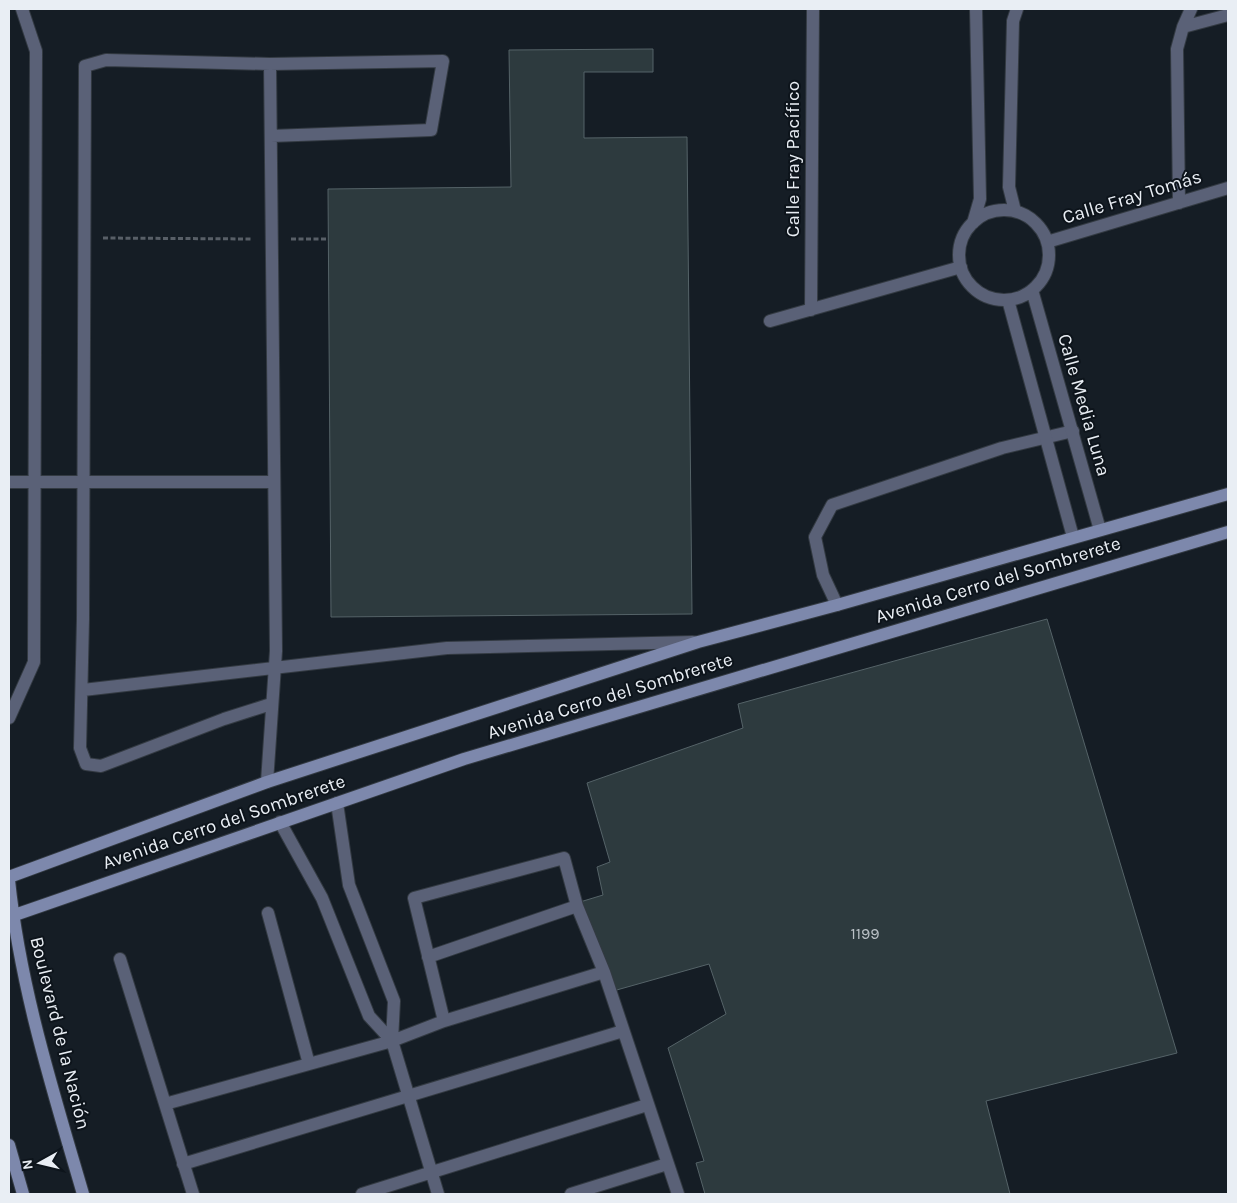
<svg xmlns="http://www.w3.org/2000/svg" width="1237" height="1203" font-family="Karla,sans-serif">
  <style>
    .building { fill: #2d3a3e; stroke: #556368 }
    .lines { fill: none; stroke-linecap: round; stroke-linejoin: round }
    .lane-casing { stroke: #333a42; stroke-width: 14 }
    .street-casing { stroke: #333a42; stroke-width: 14 }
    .secondary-casing { stroke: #333a42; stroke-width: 14 }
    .path { stroke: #585f67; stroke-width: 3; stroke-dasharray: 5 2.5; stroke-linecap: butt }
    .lane { stroke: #5a6177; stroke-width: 12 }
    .street { stroke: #5a6177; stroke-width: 12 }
    .secondary { stroke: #7d88ac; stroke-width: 12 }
    .labels { text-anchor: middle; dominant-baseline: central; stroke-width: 4; stroke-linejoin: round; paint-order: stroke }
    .number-label { font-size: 16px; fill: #bac1c6 }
    .street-label { font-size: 19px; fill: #e9eef4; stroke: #0d141b }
  </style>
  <rect width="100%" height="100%" fill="#151d25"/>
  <!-- building -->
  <path class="building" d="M653,49V72H584V138L687,137L692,614L331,617L328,189L511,187L509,50Z
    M1047,619L1177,1053L986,1101L1010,1194H705L696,1163L704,1161L668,1048L726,1014L709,964L606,993L580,902L603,895L597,867L610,862L587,783L743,728L738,704Z"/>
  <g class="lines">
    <defs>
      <path id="lane" d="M9,482H274
        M837,605L823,575L815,537L832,505L1002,448L1073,431
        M83,690L447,648L693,642
        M271,704L224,719L101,766L86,764L80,748L83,619L85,66L106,60L270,64L443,61L431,130L271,136
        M9,718L34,662L36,51L22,9
        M267,782L276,651L270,64
        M337,803L349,885L394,1001L392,1041L438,1194
        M280,822L322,898L369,1016L392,1041
        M268,913L309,1064
        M428,957L577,906
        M120,959L193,1194
        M444,1021L604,972
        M165,1104L392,1041L444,1021L414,898L564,858L577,906L604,972L678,1194
        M183,1164L623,1031
        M362,1194L647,1105
        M571,1194L667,1164"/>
      <path id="street" d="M1183,27L1228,15
        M1179,203L1177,49L1183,27L1191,9
        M959 255a45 45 0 1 1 90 0a45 45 0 1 1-90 0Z
        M1015,211L1009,187L1013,21L1017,9
        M973,223L980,199L976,9
        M1047,242L1228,188
        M1032,290L1100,530
        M1008,300L1073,537
        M811,310L813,9
        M770,321L961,267"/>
      <path id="secondary" d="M9,877L267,782L698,642L837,605L1228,494
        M9,880C20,987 53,1091 83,1194
        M9,917L464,759L1228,532
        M9,1145L23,1194"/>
    </defs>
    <!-- lane casing -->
    <use href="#lane" class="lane-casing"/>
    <!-- street casing -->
    <use href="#street" class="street-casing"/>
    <!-- secondary casing -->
    <use href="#secondary" class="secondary-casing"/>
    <!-- path -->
    <path class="path" d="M103,238L252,239
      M291,239H328"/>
    <!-- lane -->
    <use href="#lane" class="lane"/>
    <!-- street -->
    <use href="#street" class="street"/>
    <!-- secondary -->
    <use href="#secondary" class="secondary"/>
  </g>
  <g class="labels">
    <!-- number labels -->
    <g class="number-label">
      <text x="865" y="933">1199</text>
    </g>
    <!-- street labels -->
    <g class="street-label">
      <text transform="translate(793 159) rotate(-90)">Calle Fray Pacífico</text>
      <text transform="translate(1132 197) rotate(-17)">Calle Fray Tomás</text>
      <text transform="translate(1084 405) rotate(74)">Calle Media Luna</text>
      <text transform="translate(998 580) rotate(-17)">Avenida Cerro del Sombrerete</text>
      <text transform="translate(610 696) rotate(-17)">Avenida Cerro del Sombrerete</text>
      <text transform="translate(224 822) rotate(-19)">Avenida Cerro del Sombrerete</text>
      <text transform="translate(60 1033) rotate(76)">Boulevard de la Nación</text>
    </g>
  </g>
  <!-- border -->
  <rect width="1237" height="1203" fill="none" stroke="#e9eef4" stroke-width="20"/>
  <!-- north arrow -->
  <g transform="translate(40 1163) rotate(262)" stroke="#0d141b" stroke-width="4" paint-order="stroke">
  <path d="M0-4L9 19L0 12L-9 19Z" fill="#e9eef4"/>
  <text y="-8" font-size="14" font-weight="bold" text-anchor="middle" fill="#e9eef4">N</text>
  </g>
</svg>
